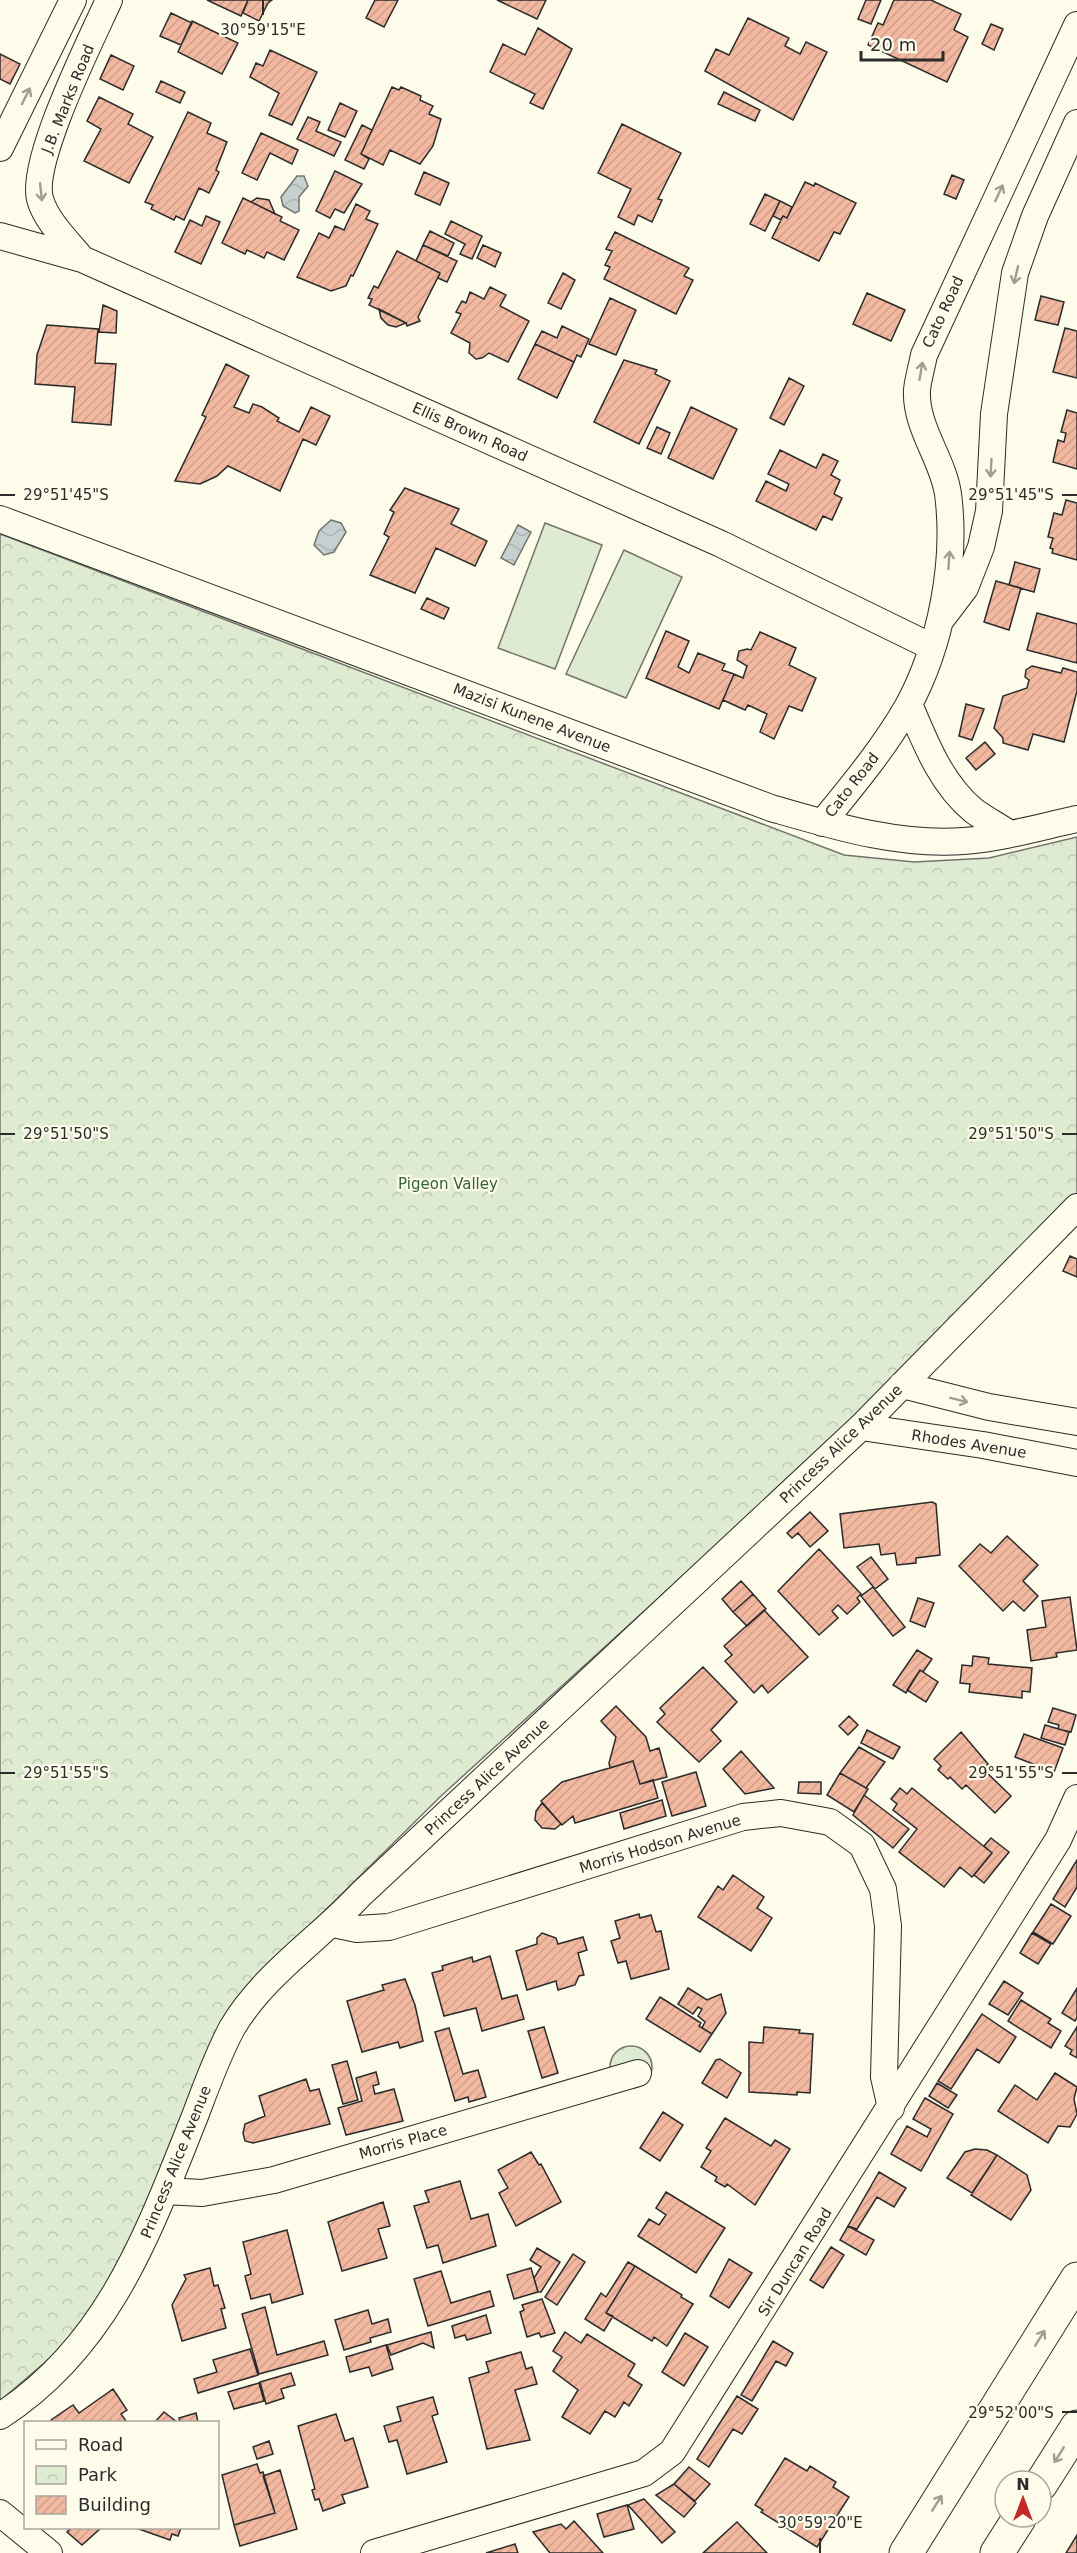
<svg xmlns="http://www.w3.org/2000/svg" width="1077" height="2553" font-family="'DejaVu Sans',sans-serif">
  <style>
    .grass { fill: url(#grass-tufts); stroke: #74746e; stroke-width: 1.5 }
    .park { fill: url(#park-crowns); stroke: #74746e; stroke-width: 1.5 }
    .pitch { fill: #deebd1; stroke: #74746e; stroke-width: 1.5 }
    .water { fill: url(#water-waves); stroke: #74746e; stroke-width: 1.5 }
    .building { fill: url(#building-hatch); stroke: #2b2b2b; stroke-width: 1.5 }
    .lines { fill: none; stroke-linecap: round; stroke-linejoin: round }
    .street-casing { stroke: #2b2b2b; stroke-width: 28 }
    .secondary-casing { stroke: #2b2b2b; stroke-width: 35 }
    .street { stroke: #fdfbea; stroke-width: 26 }
    .secondary { stroke: #fdfbea; stroke-width: 33 }
    .oneway { stroke: #9e9d94 }
    .ticks { fill: none; stroke: #2b2b2b; stroke-width: 2 }
    .labels { text-anchor: middle; dominant-baseline: central; stroke-width: 4.5; stroke-linejoin: round; paint-order: stroke }
    .street-label { font-size: 15px; fill: #2b2b2b; stroke: #fdfbea }
    .park-label { font-size: 15px; fill: #34623c; stroke: #fdfbea }
    .ticks-label { font-size: 15px; text-anchor: middle; fill: #2b2b2b; stroke: #fdfbea; stroke-width: 4.5; stroke-linejoin: round; paint-order: stroke }
  </style>
  <defs>
    <pattern id="grass-tufts" width="24" height="20" patternUnits="userSpaceOnUse" patternTransform="scale(1.5)"><rect width="24" height="20" fill="#deebd1"/><path d="M3 7l-1-3M5 7V3M7 7l1-3M15 17l-1-3M17 17v-4M19 17l1-3" fill="none" stroke="#bfcab4"/></pattern>
    <pattern id="park-crowns" width="20" height="18" patternUnits="userSpaceOnUse" patternTransform="scale(1.5)"><rect width="20" height="18" fill="#deebd1"/><path d="M2 6a3 3 0 1 1 6 0M12 15a3 3 0 1 1 6 0" fill="none" stroke="#bfcab4"/></pattern>
    <pattern id="water-waves" width="16" height="10" patternUnits="userSpaceOnUse" patternTransform="scale(1.5)"><rect width="16" height="10" fill="#c7d0d0"/><path d="M0 5q4-4 8 0t8 0" fill="none" stroke="#abb3b3"/></pattern>
    <pattern id="building-hatch" width="6" height="6" patternUnits="userSpaceOnUse" patternTransform="scale(1.5)"><rect width="6" height="6" fill="#f2b8a0"/><path d="M-1 1l2-2M0 6l6-6M5 7l2-2" fill="none" stroke="#d09e8a"/></pattern>
  </defs>
  <rect width="100%" height="100%" fill="#fdfbea"/>
  <!-- grass -->
  <path class="grass" d="M610 2067a21 21 0 1 1 42 0a21 21 0 1 1-42 0Z"/>
  <!-- park -->
  <path class="park" d="M0,534L844,855L914,862L989,858L1077,837V1195L851,1423L441,1796L270,1965L153,2199L78,2334L0,2401Z"/>
  <!-- pitch -->
  <path class="pitch" d="M545,523L602,545L555,669L498,648Z
    M624,550L682,577L626,698L566,674Z"/>
  <!-- water -->
  <path class="water" d="M297,176H304L308,186L299,197V211L295,213L283,206L281,197Z
    M331,520L341,523L346,532L334,552L324,555L314,545L319,531Z
    M518,525L531,532L514,565L501,558Z"/>
  <!-- building -->
  <path class="building" d="M207,0H248L241,16Z
    M248,0H272L268,3L259,21L243,13Z
    M375,0H398L384,27L366,18Z
    M497,0H546L537,19Z
    M866,0H881L871,24L858,19Z
    M894,0H931L961,14L954,30L968,37L947,82L868,45L878,23L883,25Z
    M171,13L192,23L181,45L160,36Z
    M748,18L789,38L785,46L800,54L806,42L827,52L793,120L705,71L716,49L729,55Z
    M192,21L238,43L222,74L178,52Z
    M991,24L1003,29L994,50L982,44Z
    M538,28L572,49L543,109L530,103L535,94L490,72L503,44L525,55Z
    M270,50L317,72L292,125L269,115L279,93L250,77L256,63L263,66Z
    M0,54L20,64L10,84L0,79Z
    M111,55L134,66L123,90L100,79Z
    M161,81L185,92L180,103L156,92Z
    M392,87L399,90L401,87L421,96L420,100L433,106L429,114L441,119L433,146L420,164L390,150L383,165L361,154Z
    M724,92L760,110L755,121L718,104Z
    M99,97L133,114L128,124L153,137L129,183L84,161L101,129L87,121Z
    M340,103L357,111L345,137L328,130Z
    M188,112L211,123L207,133L227,142L216,170L219,172L209,193L199,188L184,220L176,216L174,220L151,209L153,205L145,202Z
    M308,117L320,122L316,131L341,142L334,156L297,139Z
    M622,124L681,153L658,199L662,200L652,222L638,215L634,225L618,217L631,189L598,173Z
    M362,125L372,130L361,154L369,159L364,169L345,160Z
    M261,133L298,150L292,164L270,153L257,180L242,173Z
    M335,171L362,184L344,213L335,209L330,218L316,211Z
    M424,172L449,183L440,205L415,194Z
    M952,175L964,180L956,199L944,194Z
    M805,182L814,186L815,183L856,203L840,234L834,232L819,261L772,238L783,216L787,218Z
    M765,194L780,201L765,231L750,224Z
    M243,198L282,217L280,221L299,230L284,260L267,252L264,258L247,250L245,254L222,243Z
    M257,198L269,200L275,214L251,202Z
    M780,201L792,207L787,218L783,216L781,220L773,216Z
    M356,204L370,211L366,219L378,224L353,276L351,275L346,286L331,291L297,277L319,233L329,238L335,226L344,230Z
    M206,216L220,222L201,264L175,252L190,220L202,226Z
    M451,221L482,236L472,259L460,254L465,244L445,234Z
    M430,231L454,243L448,256L423,245Z
    M615,232L689,268L684,276L693,280L676,314L604,279L610,267L605,265L612,251L606,249Z
    M423,245L457,261L447,282L438,278L440,273L416,261Z
    M483,245L501,253L495,267L477,258Z
    M397,251L440,273L418,317L420,321L407,326L406,323L369,305L372,299L368,298L374,286L378,288Z
    M563,273L575,280L561,309L548,303Z
    M490,287L506,295L500,306L529,321L508,362L489,353L482,358L476,359L469,353L470,343L451,333L461,314L456,312L462,301L466,303L470,292L484,299Z
    M867,293L905,310L891,341L853,324Z
    M1041,296L1064,302L1058,325L1035,320Z
    M610,298L636,310L616,355L589,344Z
    M103,305L117,311L116,333L99,332Z
    M379,309L406,323L396,327L388,325L381,318Z
    M47,325L98,329L95,363L116,364L111,425L72,422L75,387L35,384L37,355Z
    M562,326L589,339L581,357L577,355L574,362L535,344L542,331L557,338Z
    M1065,328L1077,331V378L1053,372Z
    M535,344L574,362L557,398L518,379Z
    M624,360L657,370L655,374L670,381L639,444L594,422Z
    M226,364L249,376L234,407L249,413L253,404L262,407L279,418L277,421L299,432L311,407L330,416L316,445L303,439L280,491L228,466L217,476L200,484L175,481L206,417L202,415Z
    M789,378L804,386L784,425L770,418Z
    M691,407L737,429L713,479L668,458Z
    M1067,410L1077,413V469L1053,462L1058,440L1064,442L1066,433L1061,432Z
    M657,427L670,433L661,454L647,448Z
    M780,450L816,468L823,454L838,461L831,475L840,480L834,494L842,498L832,520L823,516L816,530L756,501L766,481L786,491L789,484L768,474Z
    M405,488L459,509L451,524L487,541L475,566L436,548L415,593L370,575L389,537L384,534L394,512L390,510Z
    M1066,500L1077,503V560L1052,553L1053,549L1050,548L1053,538L1048,537L1054,513L1062,515Z
    M1015,562L1040,569L1034,592L1009,585Z
    M996,581L1021,588L1009,630L984,622Z
    M427,598L449,608L444,619L421,609Z
    M1037,613L1077,624V663L1027,650Z
    M666,631L689,641L678,667L689,673L698,653L725,664L722,670L734,674L719,709L646,678Z
    M760,632L796,648L789,665L816,678L802,711L789,706L774,739L760,732L767,714L748,705L745,710L723,700L734,674L743,678L747,666L737,660L739,651L747,649L751,650Z
    M1032,666L1061,673L1063,668L1077,672V691L1064,742L1033,734L1028,750L1003,743V738L994,728L1003,696L1027,688L1029,680L1025,677L1026,670Z
    M966,704L984,709L972,740L959,736Z
    M985,742L995,754L976,770L966,758Z
    M1070,1256L1077,1259V1277L1063,1271Z
    M932,1502L936,1504L940,1555L916,1558V1563L897,1565L895,1553L881,1555L879,1544L844,1548L840,1514Z
    M810,1512L828,1531L810,1547L798,1533L792,1538L787,1533Z
    M1007,1536L1038,1565L1023,1581L1038,1596L1024,1611L1013,1601L1003,1611L959,1566L980,1544L991,1553Z
    M819,1549L861,1594L857,1598L860,1602L847,1614L838,1605L832,1611L838,1618L819,1635L778,1591Z
    M871,1557L888,1579L875,1589L857,1567Z
    M741,1581L753,1594L733,1612L722,1599Z
    M873,1587L905,1627L893,1636L861,1596Z
    M753,1594L766,1609L747,1626L733,1612Z
    M1070,1597L1077,1650L1056,1653L1057,1657L1031,1661L1027,1630L1046,1627L1042,1601Z
    M918,1598L934,1603L925,1627L910,1621Z
    M764,1610L808,1657L768,1693L762,1685L754,1693L725,1661L732,1655L724,1646Z
    M917,1650L932,1659L923,1672L920,1670L906,1693L893,1685Z
    M973,1656L989,1658L988,1664L1032,1668L1030,1692L1022,1691V1698L969,1692L970,1684L960,1683L962,1665L972,1666Z
    M703,1667L737,1702L711,1730L721,1741L699,1762L657,1722L665,1714L660,1708Z
    M920,1670L938,1682L926,1702L907,1690Z
    M616,1706L646,1737L650,1751L659,1748L667,1777L640,1784L633,1761L610,1768L609,1763L616,1737L601,1721Z
    M1053,1708L1076,1715L1071,1732L1058,1729L1059,1725L1048,1722Z
    M849,1716L858,1725L848,1735L839,1726Z
    M1045,1725L1069,1732L1065,1745L1041,1738Z
    M867,1730L900,1747L893,1759L861,1743Z
    M961,1732L988,1764L983,1769L1011,1796L995,1813L966,1785L962,1789L950,1777L948,1779L938,1770L941,1766L934,1759Z
    M1024,1734L1063,1748L1054,1772L1015,1757Z
    M859,1747L885,1762L866,1788L840,1773Z
    M741,1751L774,1788L745,1794L723,1769Z
    M633,1761L640,1784L653,1780L658,1798L575,1823L573,1816L562,1825L541,1801L562,1782Z
    M696,1772L706,1806L672,1816L662,1782Z
    M840,1773L868,1789L854,1812L827,1795Z
    M799,1782H821V1794L798,1793Z
    M900,1788L907,1794L912,1788L992,1853L972,1877L960,1867L944,1887L899,1852L917,1829L893,1810L897,1804L891,1799Z
    M864,1795L909,1829L893,1848L853,1815Z
    M662,1800L666,1816L624,1829L620,1813Z
    M542,1803L561,1824L555,1829L542,1828L535,1820L536,1811Z
    M991,1838L1009,1852L984,1883L974,1875L992,1853L984,1846Z
    M1077,1860V1887L1065,1907L1053,1899Z
    M733,1875L764,1897L757,1908L772,1918L751,1951L698,1917L718,1886L723,1890Z
    M1051,1904L1071,1916L1053,1944L1033,1932Z
    M639,1914L640,1918L651,1915L656,1932L661,1931L669,1969L631,1979L626,1961L618,1963L611,1941L620,1938L615,1921Z
    M542,1933L556,1938L558,1944L583,1937L587,1950L578,1953L584,1975L579,1976L575,1985L558,1990L556,1981L527,1990L516,1951L537,1944V1938Z
    M1032,1933L1051,1944L1038,1964L1020,1953Z
    M490,1956L502,1999L517,1995L524,2019L482,2031L476,2008L444,2016L432,1973L443,1970L442,1966L472,1957L473,1962Z
    M405,1979L415,2005L423,2041L400,2048L398,2042L362,2052L347,2001L384,1990L382,1985Z
    M1004,1981L1023,1993L1008,2015L989,2004Z
    M688,1988L707,2000L721,1994L726,2013L712,2034L702,2028L705,2022L698,2016L702,2009L698,2007L693,2014L678,2004Z
    M1077,1988V2018L1075,2021L1062,2013Z
    M660,1997L701,2023L699,2026L712,2034L700,2052L646,2019Z
    M1021,2000L1051,2019L1048,2023L1061,2031L1051,2048L1008,2021Z
    M982,2014L1016,2037L999,2063L977,2049L951,2089L938,2081Z
    M544,2027L558,2073L542,2078L528,2031Z
    M764,2027L800,2030L799,2033L813,2034L810,2093L797,2092V2095L749,2092V2042L763,2043Z
    M1077,2027V2058L1070,2054L1072,2050L1065,2046Z
    M449,2028L463,2074L478,2070L486,2097L469,2102L468,2097L455,2101L435,2032Z
    M720,2059L741,2073L727,2098L702,2083L716,2060Z
    M347,2061L358,2100L343,2104L332,2065Z
    M376,2072L379,2084L373,2086L375,2094L394,2089L403,2121L346,2135L338,2108L362,2101L356,2078Z
    M1055,2073L1077,2087L1074,2099L1077,2114L1070,2127L1058,2126L1048,2143L998,2111L1015,2085L1037,2100Z
    M306,2079L310,2091L319,2089L330,2124L253,2143L245,2141L243,2133L245,2124L265,2116L259,2096Z
    M937,2083L957,2095L948,2108L929,2096Z
    M925,2098L953,2114L921,2171L891,2154L907,2126L927,2137L931,2129L913,2119Z
    M663,2112L683,2125L660,2161L640,2148Z
    M725,2118L771,2146L775,2140L790,2149L755,2205L727,2184L725,2187L715,2181L717,2177L701,2167L711,2151L706,2148Z
    M975,2149L987,2150L997,2155L972,2193L947,2178L965,2152Z
    M531,2152L539,2165L541,2164L561,2202L516,2226L499,2193L508,2188L498,2170Z
    M997,2155L1027,2175L1031,2190L1011,2220L971,2195Z
    M879,2172L906,2188L894,2207L877,2197L857,2229L848,2226Z
    M460,2181L471,2219L488,2214L496,2246L443,2263L438,2245L427,2248L414,2206L429,2202L425,2191Z
    M666,2192L725,2228L696,2273L638,2236L649,2219L659,2225L666,2215L656,2208Z
    M383,2202L390,2226L378,2229L387,2258L342,2271L328,2222Z
    M848,2226L874,2240L866,2255L840,2240Z
    M287,2230L303,2294L272,2303L270,2294L251,2299L245,2276L251,2274L243,2242Z
    M831,2247L844,2255L823,2288L810,2280Z
    M537,2248L560,2262L541,2292H538L534,2278L541,2267L530,2260Z
    M573,2254L585,2262L557,2305L545,2297Z
    M729,2259L752,2273L729,2308L710,2296Z
    M628,2262L635,2266L606,2313L613,2316L604,2331L585,2319L601,2293L606,2297Z
    M635,2266L682,2295L681,2297L693,2304L667,2346L654,2337L652,2341L606,2313Z
    M210,2268L214,2286L218,2285L225,2308L221,2309L226,2328L182,2341L172,2305L186,2279L184,2275Z
    M531,2268L538,2292L514,2299L507,2275Z
    M441,2271L451,2303L490,2291L494,2306L428,2326L414,2279Z
    M542,2299L555,2333L541,2337L539,2333L527,2337L520,2312L524,2310L522,2305Z
    M265,2307L277,2355L324,2341L328,2355L259,2374L242,2314Z
    M368,2310L372,2324L388,2319L391,2332L370,2338L371,2342L344,2350L335,2320Z
    M486,2315L491,2333L467,2340L465,2335L455,2338L452,2326Z
    M431,2332L434,2348L423,2343L391,2355L387,2345Z
    M565,2332L581,2343L587,2334L635,2364L628,2376L642,2385L629,2406L624,2402L615,2417L605,2411L590,2434L562,2417L578,2390L553,2371L562,2357L553,2351Z
    M685,2333L708,2347L684,2386L662,2372Z
    M773,2341L793,2353L786,2366L776,2361L752,2401L741,2395Z
    M386,2345L393,2369L372,2376L369,2367L350,2372L346,2357Z
    M250,2349L258,2375L198,2393L194,2379L217,2372L213,2360Z
    M521,2352L526,2369L532,2367L537,2384L515,2390L530,2440L487,2449L469,2378L489,2372L486,2362Z
    M291,2373L295,2385L281,2389L284,2398L266,2404L260,2382Z
    M259,2383L264,2401L234,2409L228,2392Z
    M113,2389L127,2410L121,2414L126,2421L124,2422H52L51,2420L73,2405L79,2413Z
    M737,2396L758,2409L742,2434L733,2429L709,2467L697,2459Z
    M433,2397L438,2414L432,2416L447,2462L407,2474L397,2440L389,2442L384,2426L401,2421L397,2407Z
    M164,2412L177,2422H155Z
    M196,2413L198,2422H180L179,2418Z
    M336,2414L345,2441L353,2438L368,2487L342,2495L345,2503L323,2511L319,2499L315,2500L312,2490L315,2489L298,2426Z
    M269,2441L273,2454L257,2459L253,2447Z
    M785,2458L807,2471L810,2466L836,2482L833,2487L849,2497L817,2547L761,2512L763,2510L755,2505Z
    M257,2464L260,2473L263,2472L275,2513L234,2525L222,2475Z
    M689,2467L710,2484L695,2501L674,2484Z
    M280,2470L297,2529L240,2546L234,2525L275,2513L263,2476Z
    M674,2484L696,2503L684,2517L656,2495Z
    M644,2499L675,2532L662,2543L628,2505Z
    M627,2505L634,2529L604,2537L597,2514Z
    M574,2521L603,2553H550L533,2532L561,2524L566,2529Z
    M737,2522L767,2553H703Z
    M71,2528H101L82,2545L67,2532Z
    M136,2528H181L178,2536L172,2534L170,2540Z
    M1077,2535V2553H1066Z
    M515,2544L518,2553H486Z"/>
  <g class="lines">
    <defs>
      <path id="street" d="M0,148L73,0
        M0,236L82,259L721,544L932,647
        M82,259C68,242 46,221 40,199C30,161 91,40 109,0
        M0,519L771,808C834,826 898,846 964,841C1002,838 1040,827 1077,819
        M943,617L965,588L981,547L989,511L994,414L1015,273L1035,216L1077,123
        M909,704C925,742 941,784 974,811C985,819 998,826 1010,834
        M822,823C853,785 884,748 908,706C941,645 957,562 948,494C943,459 915,427 917,390C918,379 922,366 924,355L1077,25
        M902,1385L989,1407L1077,1422
        M861,1427L983,1445L1077,1463
        M333,1924L357,1929L389,1927L743,1817L781,1813L830,1822L862,1845L883,1889L888,1926L884,2077L891,2108
        M165,2191L202,2193L274,2180L638,2073
        M0,2416C109,2346 149,2231 195,2116C206,2087 217,2056 232,2028C263,1975 319,1939 361,1894L861,1427L1077,1207
        M0,2513L49,2553
        M374,2553L644,2473L672,2452L1058,1840L1077,1798"/>
      <path id="secondary" d="M1041,2484L1077,2427
        M906,2553L1077,2279
        M997,2553L1020,2517"/>
    </defs>
    <!-- street casing -->
    <use href="#street" class="street-casing"/>
    <!-- secondary casing -->
    <use href="#secondary" class="secondary-casing"/>
    <!-- street -->
    <use href="#street" class="street"/>
    <!-- secondary -->
    <use href="#secondary" class="secondary"/>
  </g>
  <!-- one-way arrows -->
  <defs><path id="oneway-shaft" d="M-6 0H5M1.5-3L5.5 0L1.5 3" fill="none" stroke-width="1.6" stroke-linecap="round" stroke-linejoin="round" transform="scale(1.5)"/></defs>
  <g class="oneway">
    <use href="#oneway-shaft" transform="translate(26 96) rotate(-64)"/>
    <use href="#oneway-shaft" transform="translate(41 192) rotate(84)"/>
    <use href="#oneway-shaft" transform="translate(999 193) rotate(-65)"/>
    <use href="#oneway-shaft" transform="translate(1016 275) rotate(103)"/>
    <use href="#oneway-shaft" transform="translate(921 371) rotate(-80)"/>
    <use href="#oneway-shaft" transform="translate(991 468) rotate(93)"/>
    <use href="#oneway-shaft" transform="translate(949 560) rotate(-86)"/>
    <use href="#oneway-shaft" transform="translate(959 1400) rotate(14)"/>
    <use href="#oneway-shaft" transform="translate(1040 2338) rotate(-58)"/>
    <use href="#oneway-shaft" transform="translate(1059 2455) rotate(122)"/>
    <use href="#oneway-shaft" transform="translate(937 2503) rotate(-58)"/>
  </g>
  <!-- ticks -->
  <path class="ticks" d="M263,0V15M0,495H15M1062,495H1077M0,1134H15M1062,1134H1077M0,1773H15M1062,1773H1077M1062,2412H1077M820,2538V2553"/>
  <g class="labels">
    <!-- street labels -->
    <g class="street-label">
      <text transform="translate(68 99) rotate(-68)">J.B. Marks Road</text>
      <text transform="translate(943 312) rotate(-65)">Cato Road</text>
      <text transform="translate(470 432) rotate(24)">Ellis Brown Road</text>
      <text transform="translate(532 718) rotate(21)">Mazisi Kunene Avenue</text>
      <text transform="translate(852 785) rotate(-52)">Cato Road</text>
      <text transform="translate(841 1444) rotate(-44)">Princess Alice Avenue</text>
      <text transform="translate(969 1444) rotate(9)">Rhodes Avenue</text>
      <text transform="translate(487 1777) rotate(-43)">Princess Alice Avenue</text>
      <text transform="translate(660 1844) rotate(-17)">Morris Hodson Avenue</text>
      <text transform="translate(403 2142) rotate(-16)">Morris Place</text>
      <text transform="translate(176 2162) rotate(-68)">Princess Alice Avenue</text>
      <text transform="translate(795 2262) rotate(-58)">Sir Duncan Road</text>
    </g>
    <!-- park labels -->
    <g class="park-label">
      <text x="448" y="1184">Pigeon Valley</text>
    </g>
  </g>
  <g class="ticks-label">
    <text x="263" y="35">30°59'15"E</text>
    <text x="66" y="500">29°51'45"S</text>
    <text x="1011" y="500">29°51'45"S</text>
    <text x="66" y="1139">29°51'50"S</text>
    <text x="1011" y="1139">29°51'50"S</text>
    <text x="66" y="1778">29°51'55"S</text>
    <text x="1011" y="1778">29°51'55"S</text>
    <text x="1011" y="2418">29°52'00"S</text>
    <text x="820" y="2528">30°59'20"E</text>
  </g>
  <!-- legend -->
  <rect x="24" y="2421" width="195" height="108" fill="#fdfbea" stroke="#a9a89e" stroke-width="1.5"/>
  <rect x="36" y="2440" width="30" height="9" fill="#fdfbea" stroke="#a9a89e" stroke-width="1.5"/>
  <text x="78" y="2451" font-size="18" fill="#2b2b2b">Road</text>
  <rect x="36" y="2466" width="30" height="18" fill="url(#park-crowns)" stroke="#a9a89e" stroke-width="1.5"/>
  <text x="78" y="2481" font-size="18" fill="#2b2b2b">Park</text>
  <rect x="36" y="2496" width="30" height="18" fill="url(#building-hatch)" stroke="#a9a89e" stroke-width="1.5"/>
  <text x="78" y="2511" font-size="18" fill="#2b2b2b">Building</text>
  <!-- north arrow -->
  <g transform="translate(1023 2499)"><circle r="28" fill="#fdfbea" stroke="#a9a89e" stroke-width="1.5"/>
  <path d="M0-4.5L10 22L0 15L-10 22Z" fill="#c62828"/>
  <text y="-9" font-size="16" font-weight="bold" text-anchor="middle" fill="#2b2b2b">N</text>
  </g>
  <!-- scale -->
  <path d="M861 51v9h82v-9" fill="none" stroke="#2b2b2b" stroke-width="3"/>
  <text x="870" y="51" font-size="18" fill="#2b2b2b" stroke="#fdfbea" stroke-width="4.5" paint-order="stroke">20 m</text>
</svg>
